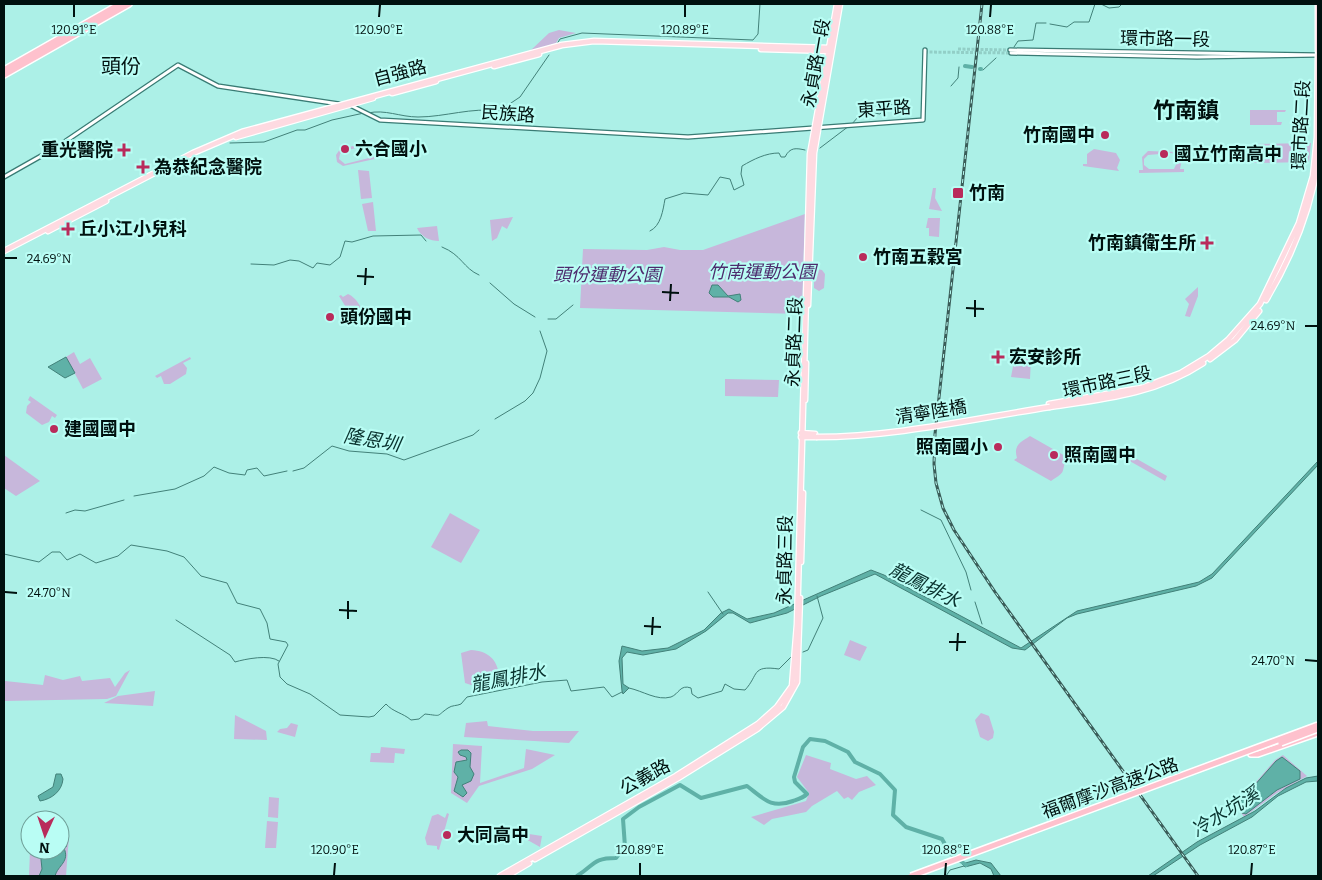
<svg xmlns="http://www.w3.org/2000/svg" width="1322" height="880" font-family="Bitter,'Noto Sans TC',serif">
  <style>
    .green { fill: #c7b7db; fill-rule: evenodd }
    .water { fill: #5fb1a7; stroke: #428179 }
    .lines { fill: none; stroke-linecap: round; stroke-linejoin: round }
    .stream { stroke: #428179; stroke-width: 1 }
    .river { stroke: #5fb1a7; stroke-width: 4 }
    .secondary-tunnel { stroke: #92cfc7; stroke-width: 3; stroke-dasharray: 3 1.5; stroke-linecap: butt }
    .secondary-casing { stroke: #397b74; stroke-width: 5.5 }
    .primary-casing { stroke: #fff; stroke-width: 7 }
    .highway-casing { stroke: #fff; stroke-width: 8 }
    .secondary { stroke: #fff; stroke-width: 3 }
    .primary { stroke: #fedae1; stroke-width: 4.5 }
    .highway { stroke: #fec1cd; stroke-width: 5 }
    .rail-casing { stroke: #3a5c58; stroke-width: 3 }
    .rail { stroke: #b9fdf4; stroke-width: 1; stroke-dasharray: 4; stroke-linecap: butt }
    .primary-bridge-casing { stroke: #fff; stroke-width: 7; stroke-linecap: butt }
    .highway-bridge-casing { stroke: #fff; stroke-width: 8; stroke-linecap: butt }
    .primary-bridge { stroke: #fedae1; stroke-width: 4.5 }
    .highway-bridge { stroke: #fec1cd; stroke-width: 5 }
    .ticks { fill: none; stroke: #00110f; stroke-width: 2 }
    .poi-dot { fill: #b92b5b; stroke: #b9fdf4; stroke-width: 2 }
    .labels { text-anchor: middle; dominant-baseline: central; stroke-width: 4.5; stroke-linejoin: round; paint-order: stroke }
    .street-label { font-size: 18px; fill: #00110f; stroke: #b9fdf4 }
    .poi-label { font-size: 18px; font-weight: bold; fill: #00110f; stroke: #b9fdf4; text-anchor: start }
    .park-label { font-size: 18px; font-style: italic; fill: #4d2b6d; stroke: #b9fdf4 }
    .water-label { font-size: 19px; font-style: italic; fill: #09322e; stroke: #b9fdf4 }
    .quarter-label { font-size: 20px; fill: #00110f; stroke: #b9fdf4 }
    .district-label { font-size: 22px; font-weight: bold; fill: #00110f; stroke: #b9fdf4 }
    .ticks-label { font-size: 12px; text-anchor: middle; fill: #00110f; stroke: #b9fdf4; stroke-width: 4.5; stroke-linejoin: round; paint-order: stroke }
  </style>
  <rect width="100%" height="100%" fill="#acf0e7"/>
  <!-- green -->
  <path class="green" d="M559,30L576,33L559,38L555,45L530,51L549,33Z
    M1250,110H1286L1285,112H1277V122H1282L1281,125H1250Z
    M371,142L379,148V158L343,166L337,162L336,155L340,149ZM370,145L376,149L373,157L345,164L339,159L340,154L343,151Z
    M1311,143L1309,162L1251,163V144Z
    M1094,149L1116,153L1120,160L1117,168L1119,171L1083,166V164H1087V154Z
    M1148,151L1176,152L1182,159L1180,169H1184V172L1139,173V170H1143L1142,157ZM1172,153L1178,160L1174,169H1149L1144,165V159L1148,155Z
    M358,170L369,171L372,198L361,199Z
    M933,188H936L935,198L942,211L929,209Z
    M373,202L376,231H368L362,204Z
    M805,214L802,314L580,308L583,249L647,250L664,247L680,250H703Z
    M513,217L507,229L502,226L497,238L492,241L490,220Z
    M928,218H940L939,237L929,236V228H926Z
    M437,226L439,241C430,241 421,237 417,228Z
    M817,269L822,270L825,274L824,288L819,291L814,288V272Z
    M1198,287V296L1190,317L1185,316L1189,304L1185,299Z
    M348,294C356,297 364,310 364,318L358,321L357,325L339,296L341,295L343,297Z
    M74,352L80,364L90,358L102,379L83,389L66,357Z
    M1015,356L1031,358L1030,379L1011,377Z
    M190,357L191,359L183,363L187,368L186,374L170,384H164L161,376L157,378L155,376Z
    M725,379L779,380L778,397L725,396Z
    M30,396L57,415L55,418L52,416L49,422L42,425L26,413L27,406L31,402L28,400Z
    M1030,436L1067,457C1060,474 1068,470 1051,481L1014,460L1017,458C1013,445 1021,442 1030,436Z
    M1114,446L1167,476L1165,481L1112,451Z
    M4,455L40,481L16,496L4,488Z
    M450,513L480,530L461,563L431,547Z
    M850,640L867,647L860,661L844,655Z
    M471,650C488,651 497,659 499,675L471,685L465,683L461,653Z
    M130,670L116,696L107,699L4,701L5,681L43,685L45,675L63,680L80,676L82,681L110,678L115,687L125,673Z
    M155,691L153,706L104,703L118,696Z
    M981,713L989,716L994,732L993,738L988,741L980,737L975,720Z
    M235,715L266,731L267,740L234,739Z
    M487,721L488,726L533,731H579L569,743L464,737L466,723Z
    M291,723L298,725L295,737L277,732L280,729L287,728Z
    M453,744L482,746L480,783L524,768L526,749L555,755L532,769L479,786L467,803L451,793Z
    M381,747L405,749L404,754L395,753L394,763L370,762L371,753H380Z
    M806,755L831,763L830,769L856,779L867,776L876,785L859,792L852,800L848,797L844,799L837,791L812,806L806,812L772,819L764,825L751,817L806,801L809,793L797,777Z
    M1283,755L1307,776L1277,793L1244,817L1238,808L1237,804L1275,760Z
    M269,797L279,798L278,818L268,817Z
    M447,813L449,814L439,850L437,849V846L427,845L425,838L432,816L438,814L445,818Z
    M267,821L278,822L276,848H265Z
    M516,832L542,836L540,847L515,833Z
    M60,836H69L66,876H29L30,850H60Z"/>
  <!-- water -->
  <path class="water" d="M712,285H718L728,296L740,294L741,300L738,302L729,297H713L709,293Z
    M66,357L75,373L65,378L48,367Z
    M1318,461V465L1212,578L1196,586L1077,614L1067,618L1025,650L1012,648L875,574L821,596L787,613L750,623L733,613H728L706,631L676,649L643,655L627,652L622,658L623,684L629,688L623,694L622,691L619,661L622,646L642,651L668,648L704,630L721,613L729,609L747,619L774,613L871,570L884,575L1021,648L1077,611L1199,582L1212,574Z
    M461,750H468L471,753L470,767L474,774L471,781L462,785L467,793L463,797L454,791L458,777L454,772L456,762L467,760L466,757L460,755L458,752Z
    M1282,757L1300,771V779L1277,790L1246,814L1242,813L1238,804L1276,761Z
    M56,774H61L63,779C62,791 52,799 40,801L38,796L53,787Z
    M1318,776V781L1306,782L1278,796L1252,817L1200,845L1153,876H1148L1197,842L1255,811L1286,788L1306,778Z
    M60,844L63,847L67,846L64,848C70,862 58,865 55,876H39L42,869L40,850H60Z
    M976,860L991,863L1001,876H994L991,869L980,863L965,867L962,864Z"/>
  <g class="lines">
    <!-- stream -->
    <path class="stream" d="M1101,4L1109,8L1119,7L1122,4
      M1050,24L1067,27L1074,22H1089L1095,4
      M557,44L560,39L582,33L753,40L758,34L760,4
      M1014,47L1018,41L1033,40L1036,23H1046
      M983,70L996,58
      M951,86L958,78L959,67
      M368,113C385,109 400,117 418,117C445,117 472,107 499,111L520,97L549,55
      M852,124C863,111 862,111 880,114L886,106L899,102
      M230,143L264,142L297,130H305L332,120L364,113
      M820,148L849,126
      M650,231C661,226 663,210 665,199L684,193L708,195L720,177L730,179L734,190L744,185L741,174L742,166C754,159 766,153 779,153L781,157H785C790,147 796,148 805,150
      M442,247C462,255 463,268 479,275
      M251,264L274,265L290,260L299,261L313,268L317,263L330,265L340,257L345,241L352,242L373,236L421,235L426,241
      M490,283L514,304L535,317
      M548,319H556L573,305
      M495,419L525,401L533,393L540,378L547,351L540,331
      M293,471L304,468L332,446L349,451L387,454L404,460L473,435L479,430
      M134,496L175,489L204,476L214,467L229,473L245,475L247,470L257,468L264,476L287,471
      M921,510L941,520L966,572L971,590
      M66,513L75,510L85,511L124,500
      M4,554L39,562L52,552H60L67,560L80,554L96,563L118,556L131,545L167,551L184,557L201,576L227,583L237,603L260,609L267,623L270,639L286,642L288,645L278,664L280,677L287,684L310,694L340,715L369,717L374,716L386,704C393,712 403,713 411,720L419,719L425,714C443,716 435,717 448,708C452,705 457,706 461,704L467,697L542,682L567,680L571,691L604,687L612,697L622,692
      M708,592L723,614
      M975,602L982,624
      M176,620L230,655L235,662C245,659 270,654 279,661
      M803,652L808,650L823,618L817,596
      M629,688C643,691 657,701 671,697C679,694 680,684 691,688L692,694L698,698L722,691L725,684L734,689L745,690C759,675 751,665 779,669L793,655
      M946,876L950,870L964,866"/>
    <!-- river -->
    <path class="river" d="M965,66L972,67
      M980,69H981
      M577,876C595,865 592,858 616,858L625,847L623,819L639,807L680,785L701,798L747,786C764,799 771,809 793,801C799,799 803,798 807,794L795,782L794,777L803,747L810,739L825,741L848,752L855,762L880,774L895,790L893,815L906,827L942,839L950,853L966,865"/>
    <!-- secondary-tunnel -->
    <path class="secondary-tunnel" d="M958,49L1010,50
      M925,52L1011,53"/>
    <defs>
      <path id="secondary" d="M1010,50L1318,55
        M1011,53L1197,57L1318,55
        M350,105L380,120L688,137L923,120L925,50
        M4,177L57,147L178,65L218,86L339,104"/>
      <path id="primary" d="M1318,4V51
        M761,49L831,51
        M494,66L539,54
        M392,93L436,81
        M236,137L373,98
        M48,231L106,201
        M4,251L193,153L242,132L562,45L594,41L831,48
        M1266,300C1291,258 1311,209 1318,161
        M808,305L814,153L840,4
        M1210,359L1235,340L1259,311
        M805,400L806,363
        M1049,404L1141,388L1181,373L1209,356L1228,340L1260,304L1299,223L1313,176L1317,137L1318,55
        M1050,407C1104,399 1156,394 1203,363
        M801,433L815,434
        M801,437H816
        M801,562L803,493
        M535,859L678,778L757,729L783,707L797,682L800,598
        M500,876L676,776L758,724L777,707L792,686L797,624L810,154L837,4
        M507,876L529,863"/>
      <path id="highway" d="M4,70L120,4
        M4,75L129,4
        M1251,754H1258L1318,733"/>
    </defs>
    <!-- secondary casing -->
    <use href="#secondary" class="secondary-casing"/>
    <!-- primary casing -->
    <use href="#primary" class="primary-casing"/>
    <!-- highway casing -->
    <use href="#highway" class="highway-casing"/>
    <!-- secondary -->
    <use href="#secondary" class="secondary"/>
    <!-- primary -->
    <use href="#primary" class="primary"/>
    <!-- highway -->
    <use href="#highway" class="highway"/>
    <defs>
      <path id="rail" d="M982,4L935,434L934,464L936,483L943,508L954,530L995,592L1198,876"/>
    </defs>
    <!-- rail casing -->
    <use href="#rail" class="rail-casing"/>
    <!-- rail -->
    <use href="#rail" class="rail"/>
    <defs>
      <path id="primary-bridge" d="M816,437C895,437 972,419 1050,407"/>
      <path id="highway-bridge" d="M1281,743L1318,729
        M911,876L1318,725"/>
    </defs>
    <!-- primary-bridge casing -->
    <use href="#primary-bridge" class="primary-bridge-casing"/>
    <!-- highway-bridge casing -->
    <use href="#highway-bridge" class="highway-bridge-casing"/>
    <!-- primary-bridge -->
    <use href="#primary-bridge" class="primary-bridge"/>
    <!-- highway-bridge -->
    <use href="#highway-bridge" class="highway-bridge"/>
  </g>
  <!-- ticks -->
  <path class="ticks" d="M74,17V5M379,17L380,5M685,17V5M990,17L991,5M5,258H17M357,276L374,277M365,285L366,268M662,292L679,293M670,301L671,284M966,308L984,309M975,317V300M1305,326H1317M5,592L17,593M339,610L357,611M348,619V601M644,626L661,627M652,635L653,617M949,642H966M957,651L958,633M1305,660L1317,661M334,875L335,863M640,875V863M945,875L946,863M1251,875L1252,863"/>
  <!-- markers -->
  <g class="poi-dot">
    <circle cx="1105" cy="135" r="5"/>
    <circle cx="345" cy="149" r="5"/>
    <path d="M121.5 142.5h5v5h5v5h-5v5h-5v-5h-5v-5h5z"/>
    <circle cx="1164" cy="154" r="5"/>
    <path d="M140.5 159.5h5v5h5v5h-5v5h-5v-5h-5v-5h5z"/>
    <rect x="952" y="187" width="12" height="12" rx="2.5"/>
    <path d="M65.5 221.5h5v5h5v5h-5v5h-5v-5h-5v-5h5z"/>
    <path d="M1204.5 235.5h5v5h5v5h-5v5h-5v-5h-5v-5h5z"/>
    <circle cx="863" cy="257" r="5"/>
    <circle cx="330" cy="317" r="5"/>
    <path d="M995.5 349.5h5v5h5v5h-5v5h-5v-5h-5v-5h5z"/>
    <circle cx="54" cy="429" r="5"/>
    <circle cx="998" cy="447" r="5"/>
    <circle cx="1054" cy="455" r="5"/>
    <circle cx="447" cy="835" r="5"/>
  </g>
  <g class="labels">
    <!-- street labels -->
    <g class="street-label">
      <text transform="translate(1165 39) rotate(1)">環市路一段</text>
      <text transform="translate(816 63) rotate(-80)">永貞路一段</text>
      <text transform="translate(400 73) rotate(-15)">自強路</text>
      <text transform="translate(884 109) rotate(-4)">東平路</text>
      <text transform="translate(508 114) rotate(4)">民族路</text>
      <text transform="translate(1301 125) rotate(-87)">環市路二段</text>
      <text transform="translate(794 342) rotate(-88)">永貞路二段</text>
      <text transform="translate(1107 382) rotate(-12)">環市路三段</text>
      <text transform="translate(931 412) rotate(-9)">清寧陸橋</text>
      <text transform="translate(785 560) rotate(-89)">永貞路三段</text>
      <text transform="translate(645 777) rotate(-29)">公義路</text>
      <text transform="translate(1110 788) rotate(-20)">福爾摩沙高速公路</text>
    </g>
    <!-- poi labels -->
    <g class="poi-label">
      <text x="1095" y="135" text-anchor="end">竹南國中</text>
      <text x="355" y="149">六合國小</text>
      <text x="113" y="150" text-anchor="end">重光醫院</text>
      <text x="1174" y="154">國立竹南高中</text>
      <text x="154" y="167">為恭紀念醫院</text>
      <text x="969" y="193">竹南</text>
      <text x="79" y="229">丘小江小兒科</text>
      <text x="1196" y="243" text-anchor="end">竹南鎮衛生所</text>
      <text x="873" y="257">竹南五穀宮</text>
      <text x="340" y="317">頭份國中</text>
      <text x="1009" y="357">宏安診所</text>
      <text x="64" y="429">建國國中</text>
      <text x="988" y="447" text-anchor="end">照南國小</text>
      <text x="1064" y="455">照南國中</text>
      <text x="457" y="835">大同高中</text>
    </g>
    <!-- park labels -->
    <g class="park-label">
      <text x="762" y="272">竹南運動公園</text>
      <text x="607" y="275">頭份運動公園</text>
    </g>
    <!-- water labels -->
    <g class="water-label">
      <text transform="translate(372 440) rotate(10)">隆恩圳</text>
      <text transform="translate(925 585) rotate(27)">龍鳳排水</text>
      <text transform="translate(508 678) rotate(-11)">龍鳳排水</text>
      <text transform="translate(1225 812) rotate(-32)">冷水坑溪</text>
    </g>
    <!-- quarter labels -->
    <g class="quarter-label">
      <text x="121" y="66">頭份</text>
    </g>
    <!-- district labels -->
    <g class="district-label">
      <text x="1186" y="110">竹南鎮</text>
    </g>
  </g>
  <g class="ticks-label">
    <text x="74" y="34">120.91°E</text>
    <text x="379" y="34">120.90°E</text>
    <text x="685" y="34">120.89°E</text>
    <text x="990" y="34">120.88°E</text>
    <text x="49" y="263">24.69°N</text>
    <text x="1273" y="330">24.69°N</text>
    <text x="49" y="597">24.70°N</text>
    <text x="1273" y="665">24.70°N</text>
    <text x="335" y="854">120.90°E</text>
    <text x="640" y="854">120.89°E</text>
    <text x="946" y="854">120.88°E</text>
    <text x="1252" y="854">120.87°E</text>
  </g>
  <!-- border -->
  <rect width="1322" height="880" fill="none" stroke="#00110f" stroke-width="10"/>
  <!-- north arrow -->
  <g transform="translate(45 835) rotate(183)"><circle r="24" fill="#b9fdf4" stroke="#6f9f98"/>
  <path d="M0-4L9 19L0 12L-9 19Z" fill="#b92b5b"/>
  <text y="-8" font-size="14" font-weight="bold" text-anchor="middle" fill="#00110f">N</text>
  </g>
</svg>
